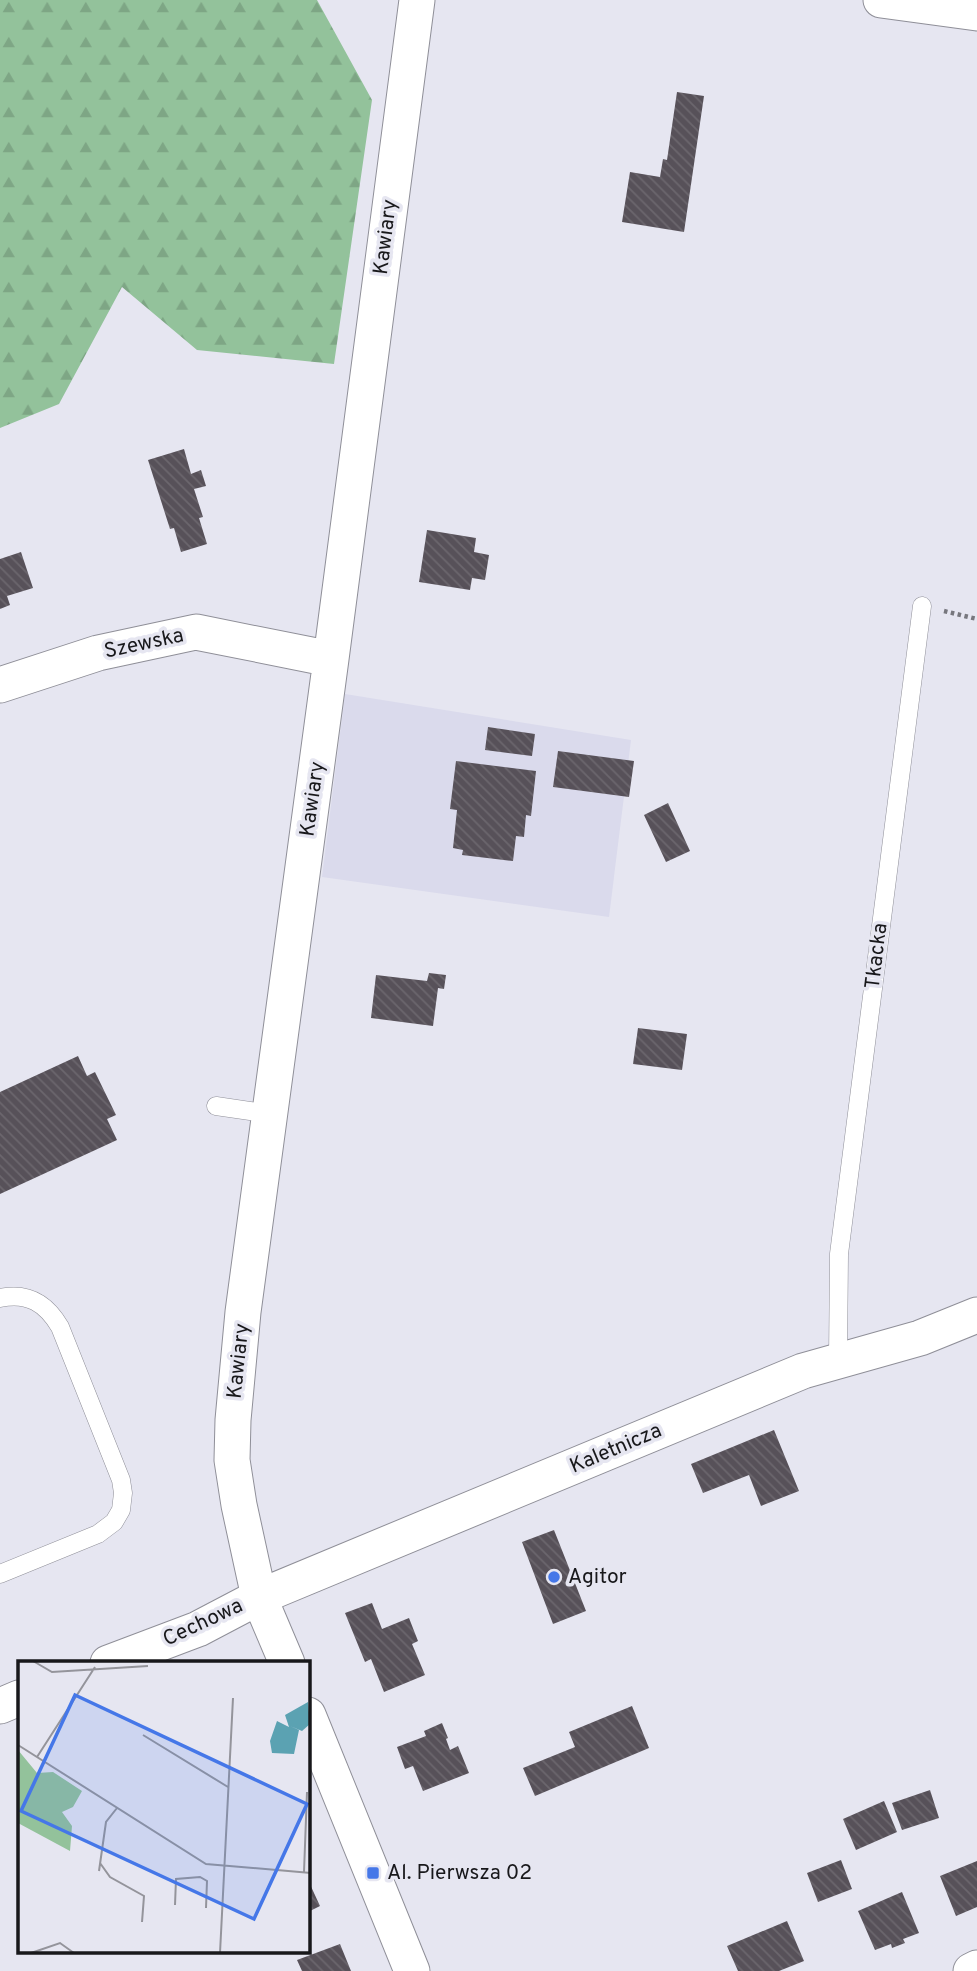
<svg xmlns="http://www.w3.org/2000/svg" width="977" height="1971" font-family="Overpass,sans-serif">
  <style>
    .built { fill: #dadaec }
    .forest { fill: url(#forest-firs) }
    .building { fill: url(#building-back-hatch) }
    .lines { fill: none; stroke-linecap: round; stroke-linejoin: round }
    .service-casing { stroke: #8f8f98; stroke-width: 19 }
    .minor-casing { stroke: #8f8f98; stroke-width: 37 }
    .path { stroke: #77777e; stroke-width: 4.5; stroke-dasharray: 3.5 3.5; stroke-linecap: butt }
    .service { stroke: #fff; stroke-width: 18 }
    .minor { stroke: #fff; stroke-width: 35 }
    .poi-dot { fill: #4577e8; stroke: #e6e6f1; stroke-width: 2.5 }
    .labels { text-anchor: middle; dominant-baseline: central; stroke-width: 7; stroke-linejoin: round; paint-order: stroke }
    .street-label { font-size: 21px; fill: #18181b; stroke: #e6e6f1 }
    .poi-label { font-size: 21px; fill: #18181b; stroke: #e6e6f1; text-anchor: start }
    .inset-road { fill: none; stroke: #94949b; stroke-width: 2 }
    .view { fill: #4577e8; fill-opacity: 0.15; stroke: #4577e8; stroke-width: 3.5 }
    .inset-edge { fill: none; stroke: #18181b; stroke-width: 3.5 }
  </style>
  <defs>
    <pattern id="forest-firs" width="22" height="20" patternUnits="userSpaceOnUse" patternTransform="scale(1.75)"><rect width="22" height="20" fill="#93c29b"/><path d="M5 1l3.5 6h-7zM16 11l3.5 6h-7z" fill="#7ea685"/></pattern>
    <pattern id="building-back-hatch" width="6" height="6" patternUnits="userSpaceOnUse" patternTransform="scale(1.75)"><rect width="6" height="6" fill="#575159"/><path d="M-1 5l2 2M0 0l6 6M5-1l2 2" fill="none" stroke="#6b666d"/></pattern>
  </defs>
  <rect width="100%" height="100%" fill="#e6e6f1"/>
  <!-- built -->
  <path class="built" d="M345,694L631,740L609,917L322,877Z"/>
  <!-- forest -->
  <path class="forest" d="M0,0H317L372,100L334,364L197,350L122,287L59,404L0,428Z"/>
  <!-- building -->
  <path class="building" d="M677,92L704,96L684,232L622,222L630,172L660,177L663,159L667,160Z
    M184,449L191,474L201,470L206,486L194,489L203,517L199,518L207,544L181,552L174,528L170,529L148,460Z
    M427,530L476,538L474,552L489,555L485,580L472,578L470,590L419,582Z
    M21,552L33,588L7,596L10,605L0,609V559Z
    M488,727L535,734L532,756L485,750Z
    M558,751L634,761L629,797L553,787Z
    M456,761L536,771L531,816L526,815L524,837L516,836L513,861L462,855L463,850L453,848L457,810L450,809Z
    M668,803L690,851L666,862L644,815Z
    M429,973L446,975L444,989L438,988L433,1026L371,1018L376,975L427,981Z
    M638,1028L687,1034L682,1070L633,1064Z
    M78,1056L87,1076L95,1072L116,1115L107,1119L117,1140L0,1194V1092Z
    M774,1430L799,1491L761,1506L749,1475L703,1493L691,1464Z
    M554,1530L586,1611L553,1624L522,1542Z
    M372,1603L382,1629L409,1618L418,1641L412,1644L425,1675L384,1692L371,1659L365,1662L345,1613Z
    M632,1706L649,1748L535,1796L523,1768L575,1747L569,1732Z
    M442,1723L448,1738L446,1739L450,1750L458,1746L469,1773L423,1791L413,1766L405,1769L397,1747L426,1736L424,1731Z
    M930,1790L939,1818L902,1830L892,1803Z
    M884,1801L897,1832L856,1850L843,1819Z
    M841,1860L852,1889L818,1902L807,1873Z
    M977,1861V1907L956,1916L940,1876Z
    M308,1880L320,1906L308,1912Z
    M902,1892L919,1933L903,1939L905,1943L892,1948L891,1944L875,1950L858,1911Z
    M787,1921L804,1961L779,1971H738L727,1946Z
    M340,1944L351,1971H302L297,1960Z"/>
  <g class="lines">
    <defs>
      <path id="service" d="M216,1106L270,1114
        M0,1298C28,1292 46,1303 60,1327L121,1480L123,1493L121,1510L114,1522L98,1534L0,1574
        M838,1361L839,1254L922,606"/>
      <path id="minor" d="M881,0L977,13
        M0,685L98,653L196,632L331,659
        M108,1663L198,1629L259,1597L803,1371L920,1338L977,1315
        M287,1663L259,1597L239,1505L232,1460L233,1420L243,1312L331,659L417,0
        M0,1706L19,1698
        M308,1715L412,1971
        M971,1971L977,1968"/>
    </defs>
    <!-- service casing -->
    <use href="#service" class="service-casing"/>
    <!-- minor casing -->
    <use href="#minor" class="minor-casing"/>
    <!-- path -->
    <path class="path" d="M944,611L977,619"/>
    <!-- service -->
    <use href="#service" class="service"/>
    <!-- minor -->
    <use href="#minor" class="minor"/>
  </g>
  <!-- markers -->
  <g class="poi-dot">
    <circle cx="554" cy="1577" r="7"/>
    <rect x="366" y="1866" width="14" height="14" rx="3.5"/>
  </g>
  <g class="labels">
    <!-- street labels -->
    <g class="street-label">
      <text transform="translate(386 237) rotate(-83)">Kawiary</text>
      <text transform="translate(144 644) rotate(-12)">Szewska</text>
      <text transform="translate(313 799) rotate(-82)">Kawiary</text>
      <text transform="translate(877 956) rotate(-83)">Tkacka</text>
      <text transform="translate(239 1361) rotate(-84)">Kawiary</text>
      <text transform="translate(616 1449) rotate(-23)">Kaletnicza</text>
      <text transform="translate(203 1623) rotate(-25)">Cechowa</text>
    </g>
    <!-- poi labels -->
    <g class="poi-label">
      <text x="568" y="1577">Agitor</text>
      <text x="387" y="1873">Al. Pierwsza 02</text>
    </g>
  </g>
  <!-- overview -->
  <g transform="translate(18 1661)">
    <rect width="292" height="292" fill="#e6e6f1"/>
    <path d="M0,89L19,112L35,111L64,130L55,146L44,151L54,165L52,190L0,162Z" fill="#93c29b"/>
    <path d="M290,41L292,63L284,70L272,65L281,69L276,93L254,92L252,80L259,60L271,66L267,54Z" fill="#5ba2b2"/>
    <path class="inset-road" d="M15,0L34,11L130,5M125,74L210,126M0,84L188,203L293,212M19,96L77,6M82,202L92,216L126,235L124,261M81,210L88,161L99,147M286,211L289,131M157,244L158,218L182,216L189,220L188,247M13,292L42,282L56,292M202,292L215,37"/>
    <path class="view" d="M57,34L289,143L236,258L3,150Z"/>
    <rect width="292" height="292" class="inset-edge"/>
  </g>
</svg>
